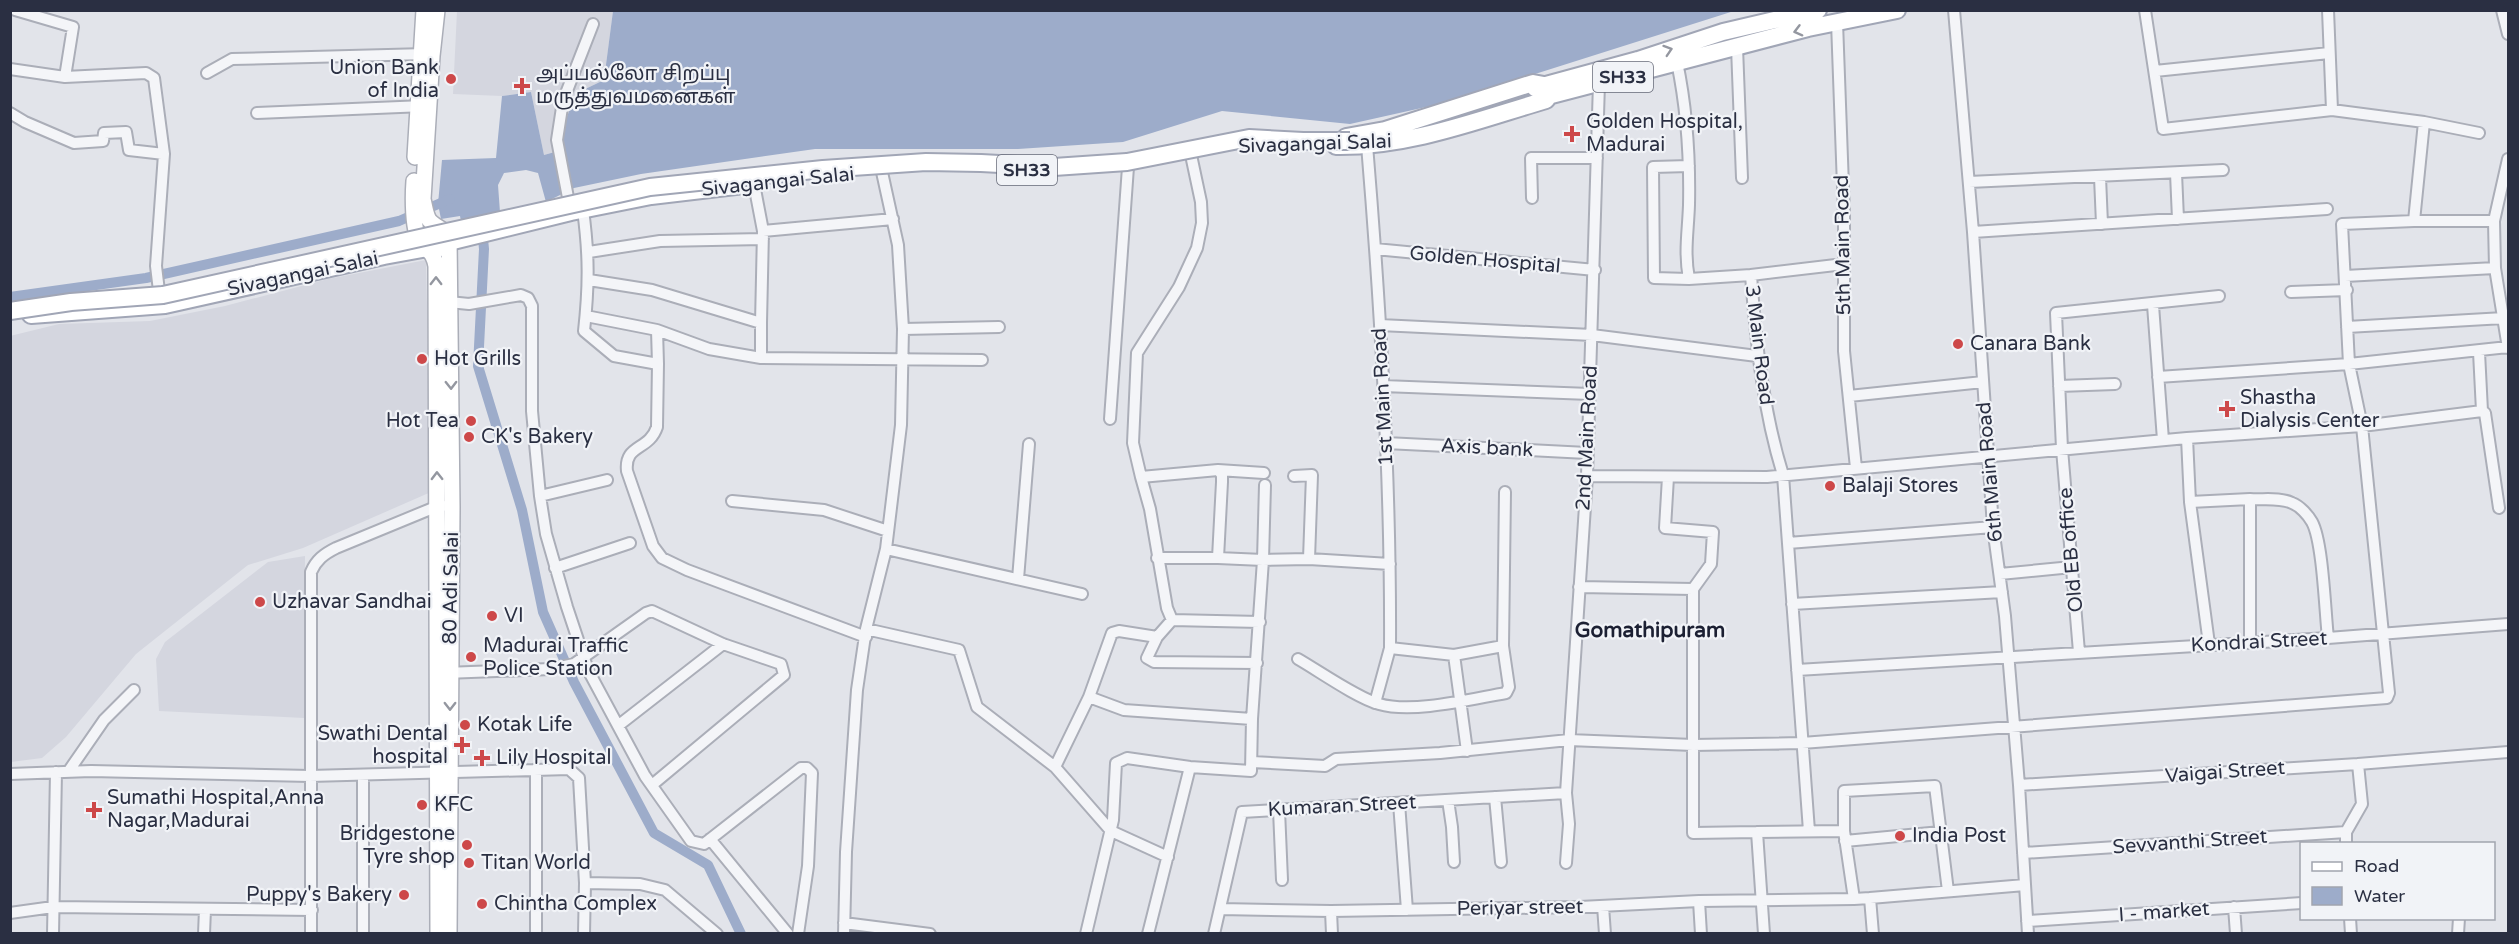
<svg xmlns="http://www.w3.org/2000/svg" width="2519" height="944" font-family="'Varela Round','Noto Sans Tamil',sans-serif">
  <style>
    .built { fill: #d4d6df }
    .water { fill: #9dacca }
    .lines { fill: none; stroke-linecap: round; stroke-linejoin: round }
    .canal { stroke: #9dacca; stroke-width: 10 }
    .street-casing { stroke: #abaeb8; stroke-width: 14 }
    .secondary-casing { stroke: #abaeb8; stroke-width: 18 }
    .primary-casing { stroke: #a1a6b6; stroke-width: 20 }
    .street { stroke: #f4f5f8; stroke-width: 10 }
    .secondary { stroke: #fff; stroke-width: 15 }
    .primary { stroke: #fff; stroke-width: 16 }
    .primary-bridge-casing { stroke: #a1a6b6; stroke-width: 20; stroke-linecap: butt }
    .primary-bridge { stroke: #fff; stroke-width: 16 }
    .oneway { stroke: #9497a0 }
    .poi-dot { fill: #cd4849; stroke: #f1f3f7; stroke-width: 2 }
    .labels { text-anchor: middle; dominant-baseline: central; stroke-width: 4.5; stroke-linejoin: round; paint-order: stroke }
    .shield { fill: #f1f3f7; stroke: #666a78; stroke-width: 1.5 }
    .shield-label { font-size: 18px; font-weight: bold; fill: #2a2f42 }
    .poi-label { font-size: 20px; fill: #2a2f42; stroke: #f1f3f7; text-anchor: start }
    .street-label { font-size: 20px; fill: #2a2f42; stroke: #f1f3f7 }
    .neighbourhood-label { font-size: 21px; font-weight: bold; fill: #1c2033; stroke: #f1f3f7 }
  </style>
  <rect width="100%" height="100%" fill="#e2e4ea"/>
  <!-- built -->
  <path class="built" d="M457,11H613L604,80L577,93L561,142L562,150L544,155L531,92L502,96L453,94Z
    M426,260L431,492L303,548L248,565L136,654L66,737L42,758L11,762L10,336L59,324L150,321L225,306L328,279Z
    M305,556L304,718L159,711L156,659L165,642L268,562Z"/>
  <!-- water -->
  <path class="water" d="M613,11H1734L1444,103L1350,124L1222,111L1123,142L1018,149H815L641,174L574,188L546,202L538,173L526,170L504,173L498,185L501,226L463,231L460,216L441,219L438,204L442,160L496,158L502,96L531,92L544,155L562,150C558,132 570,110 577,93L604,80Z"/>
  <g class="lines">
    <!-- canal -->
    <path class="canal" d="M482,229L484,249L478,366L522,510L543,612L574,682L654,833L708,865L741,934
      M10,297L146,278L399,221L450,199"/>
    <defs>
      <path id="street" d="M15,10L73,27L65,77
        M1954,10L1973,232L1993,527L2005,616L2019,785L2028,934
        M2145,10L2163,129L2332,110L2424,122L2479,133
        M2328,10L2332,110
        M2502,10L2508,34
        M1837,22L1844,214V351L1856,468
        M1737,47L1742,178
        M1677,62C1687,110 1690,157 1689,205C1688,233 1684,252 1689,279L1751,275C1756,343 1763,410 1783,475L1809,831
        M10,69L65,77L146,73L154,78L164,154L156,266L159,291
        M2155,71L2329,53
        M207,73L232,59L426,54
        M10,113L25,122L74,143L103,141L104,133L126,132L129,150L164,154
        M257,113L424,106
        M1367,145C1381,313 1391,480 1390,648
        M1689,166L1653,167L1654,278L1689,279
        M2176,173L2178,219
        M2100,177L2102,224
        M1969,182L2223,170
        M1532,198L1531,158H1597
        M570,208L557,140L563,101L593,24
        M583,210C589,254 589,286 584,331L614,356L658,364L657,427C649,451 624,444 627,471L653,546L662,558L687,570L866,637
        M2414,221H2494L2508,159
        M2494,221L2495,268L2508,348
        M763,231L893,219
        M1973,232L2327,209
        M1375,249L1595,270
        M589,252L660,241L763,239
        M1751,275L1844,264
        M2345,276L2495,268
        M589,280L652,290L761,323L763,231L754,184
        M2291,292L2347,290
        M449,302L469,304L521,295L528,298L532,306V411L540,496L546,534L567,607L588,670L645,776L691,841L704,844L801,768H807L812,773L808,866L798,934
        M2153,305L2163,440
        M586,316L657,330
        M761,323V358L982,360
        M1380,325L1592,335L1757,356
        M2347,327L2504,318
        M903,329L999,327
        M2479,352L2482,411
        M658,364L657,330L709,349L761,358
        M2158,377L2349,364L2508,347
        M1383,386L1590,394
        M2059,386L2115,384
        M1849,396L1983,382
        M1110,419L1128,167
        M2187,438L2362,426L2482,411L2485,413L2499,508
        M1386,443L1587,453
        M1218,470L1264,473
        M1587,476L1767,477L2187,438L2190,502L2250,499V641
        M1141,477L1150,509L1167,608L1172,620
        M1668,477L1665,528L1713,532L1711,564L1693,589
        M1265,485L1263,560L1309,559L1312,475L1294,476
        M540,496L607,480
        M2250,499C2263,500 2280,497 2292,503C2300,506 2308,515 2312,522C2323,542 2325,612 2328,638
        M732,501L824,510L888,531
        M2190,502L2209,644
        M1788,543L1993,527
        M886,549L1082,594
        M1157,558H1218
        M1309,559L1390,564
        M555,568L630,543
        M2000,574L2072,567
        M1018,579L1029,444
        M1579,587L1693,589V833L1757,832
        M1792,604L2002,592
        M866,629L959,650L977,707L1055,767L1089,697L1124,710L1252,719
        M2079,652L2062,449L2056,313L2219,296
        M1298,659C1319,671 1357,698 1379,704C1413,714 1471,699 1506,693L1509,687L1503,646
        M1257,663L1154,662L1147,658L1157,637L1172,620L1260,622
        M1797,670L2328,638L2508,624
        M445,673L551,669L574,664L646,613L652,611L723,644L781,664L784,675L652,785
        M1089,697L1112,633L1119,631L1157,637
        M1375,703L1390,648L1454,655
        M619,725L723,644
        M1467,751L1454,655L1503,646L1505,492
        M1252,762L1325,766L1336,759L1440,753L1569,740L1693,745L1802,743L2387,698L2389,693L2362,426L2349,364L2342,224L2414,221L2424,122
        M2358,764L2508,752
        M1055,767L1111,831L1168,857
        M68,772L104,720L134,690
        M10,774L91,771L310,776L569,769L579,778L585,883L640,884L665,890L717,934
        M2019,785L2358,764L2362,804L2346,832
        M1495,797L1501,862
        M1448,800L1452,827L1454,862
        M1399,803L1407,910
        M1279,810L1282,880
        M1844,831V791L1935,786L1948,891
        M710,839L788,934
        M1845,841L1941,832
        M2023,853L2346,832V844
        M1566,863L1569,824L1566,793L1587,476L1599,83
        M1699,901L1854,899
        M1603,906L1605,934
        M2234,907L2236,934
        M1220,909L1331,911
        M10,913L53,907L312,910
        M2350,918L2351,934
        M2027,921L2302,903
        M844,923L930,934
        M53,934L56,772
        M204,934L205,909
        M311,934V572C316,560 324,554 336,548L438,506H443
        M363,934V775
        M536,934V769
        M584,934L585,883
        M844,934L846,852L857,690L866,629L886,549L901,425L903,329L898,245L880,163
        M1086,934L1113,820L1116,763L1127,758L1190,767L1251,771L1252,719L1263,560L1218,558L1222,482V475L1218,470L1141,477L1133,443L1137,353L1179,287L1197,248L1202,223L1201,202L1191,155
        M1148,934L1190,767
        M1214,934L1242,812L1566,793
        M1332,934L1331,911L1580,907L1699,901L1701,934
        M1764,934L1757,832L1844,831L1854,899L1870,898
        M1873,934L1870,898L2025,885
        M2458,934L2459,918"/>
      <path id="secondary" d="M437,10L432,56L423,199C428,222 426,220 446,232L449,238L452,507L449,934
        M415,157L424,10
        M414,181C413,194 412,233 421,243C429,253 433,251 436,266L438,934"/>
      <path id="primary" d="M1535,88L1638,60L1723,32L1818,10
        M1540,98L1808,28L1897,10
        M1346,137L1385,130L1533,83L1544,85
        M1336,146C1409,147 1478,120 1546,100L1549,96
        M31,315L165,305L384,256L428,248H440L449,242L571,212L651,196L744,185"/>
    </defs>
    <!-- street casing -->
    <use href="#street" class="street-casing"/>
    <!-- secondary casing -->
    <use href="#secondary" class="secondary-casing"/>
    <!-- primary casing -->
    <use href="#primary" class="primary-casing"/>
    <!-- street -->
    <use href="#street" class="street"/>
    <!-- secondary -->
    <use href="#secondary" class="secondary"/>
    <!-- primary -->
    <use href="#primary" class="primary"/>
    <defs>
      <path id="primary-bridge" d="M10,311L71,302L163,295L650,187L823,169L926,162L981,163L1054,167L1127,162L1249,138L1303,141H1350"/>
    </defs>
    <!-- primary-bridge casing -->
    <use href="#primary-bridge" class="primary-bridge-casing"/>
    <!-- primary-bridge -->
    <use href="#primary-bridge" class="primary-bridge"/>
  </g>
  <!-- one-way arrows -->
  <defs><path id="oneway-chevron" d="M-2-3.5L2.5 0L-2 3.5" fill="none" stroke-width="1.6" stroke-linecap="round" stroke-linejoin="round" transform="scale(1.5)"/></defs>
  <g class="oneway">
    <use href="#oneway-chevron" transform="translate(1798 31) rotate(165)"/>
    <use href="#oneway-chevron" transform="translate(1668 50) rotate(-18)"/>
    <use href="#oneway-chevron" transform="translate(436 281) rotate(-90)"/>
    <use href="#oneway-chevron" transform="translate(451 385) rotate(89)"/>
    <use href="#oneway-chevron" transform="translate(437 476) rotate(-91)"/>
    <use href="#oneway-chevron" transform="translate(450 706) rotate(90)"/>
  </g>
  <!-- markers -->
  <g class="poi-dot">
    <circle cx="451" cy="79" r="6"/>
    <path d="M519 77h6v6h6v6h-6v6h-6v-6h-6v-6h6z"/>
    <path d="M1569 125h6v6h6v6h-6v6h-6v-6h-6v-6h6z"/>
    <circle cx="1958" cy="344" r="6"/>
    <circle cx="422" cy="359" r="6"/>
    <path d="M2224 400h6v6h6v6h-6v6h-6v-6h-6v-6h6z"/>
    <circle cx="471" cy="421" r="6"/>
    <circle cx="469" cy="437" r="6"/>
    <circle cx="1830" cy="486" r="6"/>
    <circle cx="260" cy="602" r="6"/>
    <circle cx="492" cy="616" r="6"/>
    <circle cx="471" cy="657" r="6"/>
    <circle cx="465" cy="725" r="6"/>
    <path d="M459 736h6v6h6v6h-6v6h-6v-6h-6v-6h6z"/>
    <path d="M479 749h6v6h6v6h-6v6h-6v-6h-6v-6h6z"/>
    <circle cx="422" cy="805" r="6"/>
    <path d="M91 801h6v6h6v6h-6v6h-6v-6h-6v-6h6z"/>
    <circle cx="1900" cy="836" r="6"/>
    <circle cx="467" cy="845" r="6"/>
    <circle cx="469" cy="863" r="6"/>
    <circle cx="404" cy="895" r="6"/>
    <circle cx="482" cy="904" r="6"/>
  </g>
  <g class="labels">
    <!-- shield labels -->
    <g class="shield">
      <rect x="1593" y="62" width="60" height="30" rx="4.5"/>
      <rect x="997" y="155" width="60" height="30" rx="4.5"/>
    </g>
    <g class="shield-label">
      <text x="1623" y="77">SH33</text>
      <text x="1027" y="170">SH33</text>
    </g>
    <!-- poi labels -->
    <g class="poi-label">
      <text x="439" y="68" text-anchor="end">Union Bank<tspan x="439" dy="23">of India</tspan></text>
      <text x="536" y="74">அப்பல்லோ சிறப்பு<tspan x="536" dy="23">மருத்துவமனைகள்</tspan></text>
      <text x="1586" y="122">Golden Hospital,<tspan x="1586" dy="23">Madurai</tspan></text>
      <text x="1970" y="344">Canara Bank</text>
      <text x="434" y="359">Hot Grills</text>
      <text x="2240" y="398">Shastha<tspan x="2240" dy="23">Dialysis Center</tspan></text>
      <text x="459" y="421" text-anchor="end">Hot Tea</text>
      <text x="481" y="437">CK's Bakery</text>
      <text x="1842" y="486">Balaji Stores</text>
      <text x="272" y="602">Uzhavar Sandhai</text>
      <text x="504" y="616">VI</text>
      <text x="483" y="646">Madurai Traffic<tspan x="483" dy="23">Police Station</tspan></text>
      <text x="477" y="725">Kotak Life</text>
      <text x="448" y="734" text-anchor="end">Swathi Dental<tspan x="448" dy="23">hospital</tspan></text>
      <text x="496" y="758">Lily Hospital</text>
      <text x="107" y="798">Sumathi Hospital,Anna<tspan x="107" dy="23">Nagar,Madurai</tspan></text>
      <text x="434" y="805">KFC</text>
      <text x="455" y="834" text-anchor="end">Bridgestone<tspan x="455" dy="23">Tyre shop</tspan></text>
      <text x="1912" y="836">India Post</text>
      <text x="481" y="863">Titan World</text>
      <text x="392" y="895" text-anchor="end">Puppy's Bakery</text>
      <text x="494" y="904">Chintha Complex</text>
    </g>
    <!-- street labels -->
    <g class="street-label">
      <text transform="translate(1315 144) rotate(-2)">Sivagangai Salai</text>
      <text transform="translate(778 182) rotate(-6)">Sivagangai Salai</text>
      <text transform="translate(1843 245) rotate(-91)">5th Main Road</text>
      <text transform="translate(1485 260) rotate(5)">Golden Hospital</text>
      <text transform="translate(303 274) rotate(-12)">Sivagangai Salai</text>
      <text transform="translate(1759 345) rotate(83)">3 Main Road</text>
      <text transform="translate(1383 397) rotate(-93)">1st Main Road</text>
      <text transform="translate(1587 438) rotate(-87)">2nd Main Road</text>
      <text transform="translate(1487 448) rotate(3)">Axis bank</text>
      <text transform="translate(1990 472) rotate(-95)">6th Main Road</text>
      <text transform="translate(2071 550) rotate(-95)">Old EB office</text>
      <text transform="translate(451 588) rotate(-89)">80 Adi Salai</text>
      <text transform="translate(2259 642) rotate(-3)">Kondrai Street</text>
      <text transform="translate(2225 772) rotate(-4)">Vaigai Street</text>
      <text transform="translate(1342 806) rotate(-3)">Kumaran Street</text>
      <text transform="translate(2190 842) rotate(-4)">Sevvanthi Street</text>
      <text transform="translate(1520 908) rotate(-1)">Periyar street</text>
      <text transform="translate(2164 912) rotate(-4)">I - market</text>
    </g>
    <!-- neighbourhood labels -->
    <g class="neighbourhood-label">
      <text x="1650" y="630">Gomathipuram</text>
    </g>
  </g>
  <!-- border -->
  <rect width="2519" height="944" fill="none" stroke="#2a2f42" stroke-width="24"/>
  <!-- legend -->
  <rect x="2300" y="842" width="195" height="78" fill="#f1f3f7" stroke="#a1a5af" stroke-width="1.5"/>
  <rect x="2312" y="862" width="30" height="9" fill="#ffffff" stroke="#a1a5af" stroke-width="1.5"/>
  <text x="2354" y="872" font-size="18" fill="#2a2f42">Road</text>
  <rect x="2312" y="887" width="30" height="18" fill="#9dacca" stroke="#a1a5af" stroke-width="1.5"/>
  <text x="2354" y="902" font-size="18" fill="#2a2f42">Water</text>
</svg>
